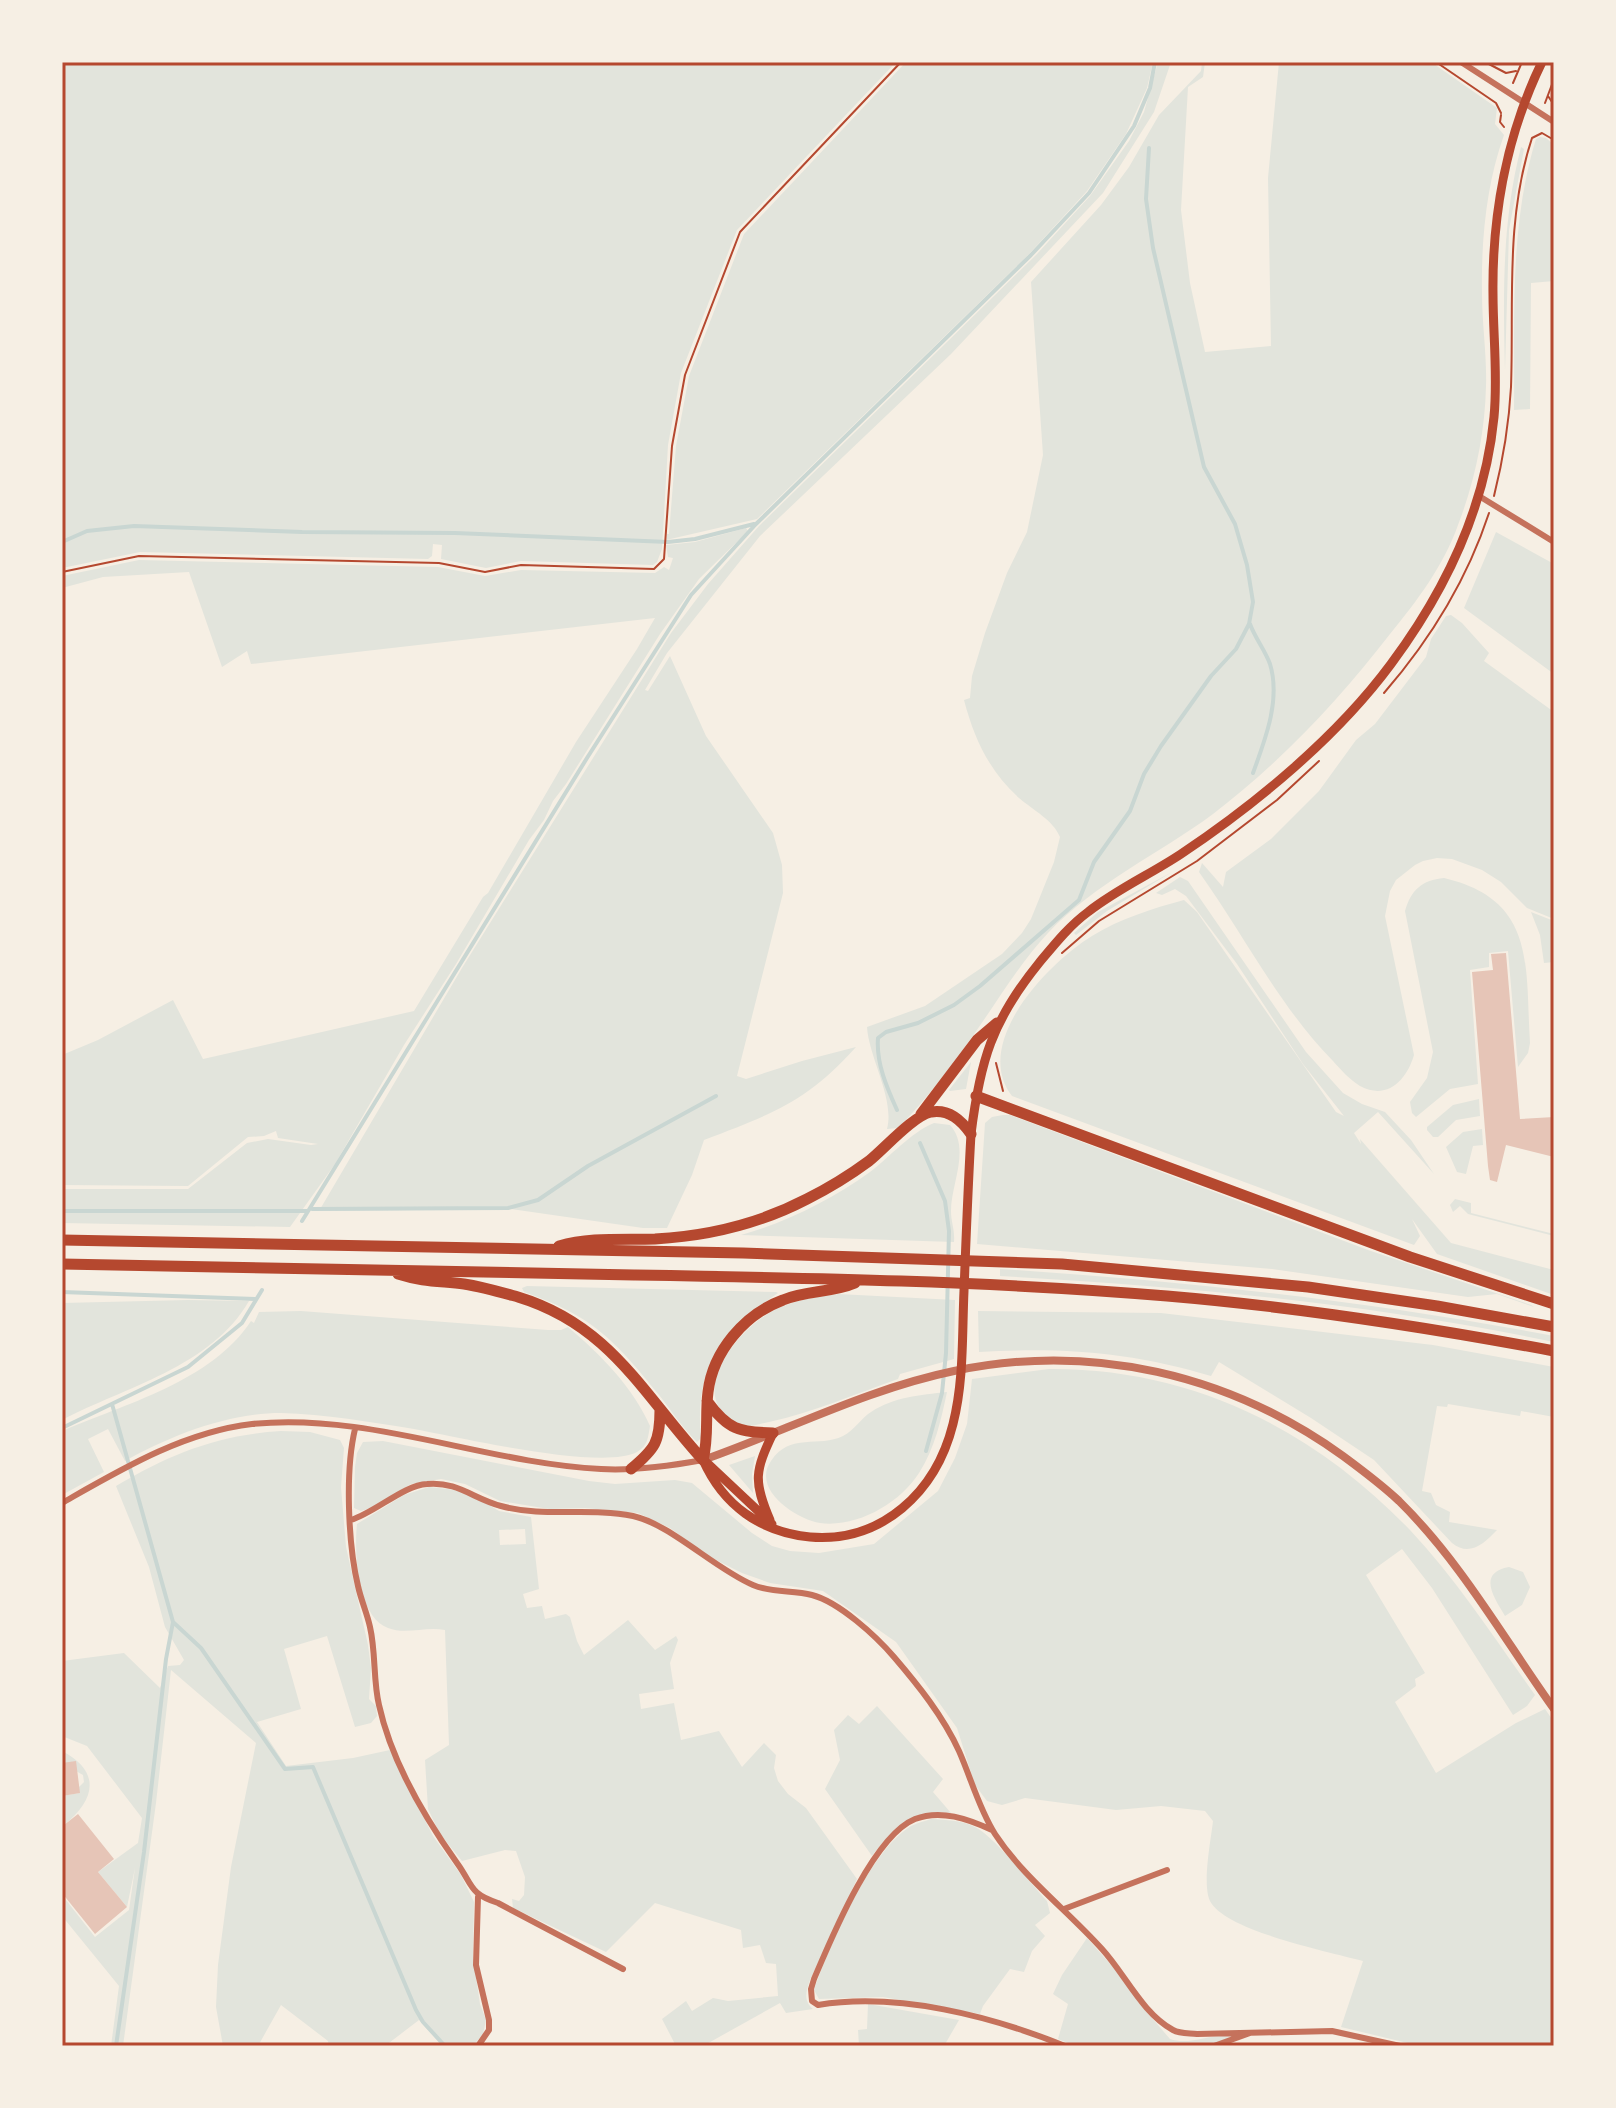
<svg xmlns="http://www.w3.org/2000/svg" width="1616" height="2108" font-family="'Space Grotesk',sans-serif">
  <style>
    .green { fill: #e2e4dc; fill-rule: evenodd }
    .lines { fill: none; stroke-linecap: round; stroke-linejoin: round }
    .stream { stroke: #c9d6d2; stroke-width: 4 }
    .building { fill: #e6c5b7 }
    .path { stroke: #b5482f; stroke-width: 2 }
    .minor { stroke: #c5725c; stroke-width: 6 }
    .tertiary { stroke: #c5725c; stroke-width: 8 }
    .secondary { stroke: #b5482f; stroke-width: 9 }
    .motorway { stroke: #b5482f; stroke-width: 11 }
    .neatline { fill: none; stroke: #b5482f; stroke-width: 3 }
  </style>
  <rect width="100%" height="100%" fill="#f6efe4"/>
  <!-- green -->
  <path class="green" d="M62,62H896L737,230L681,373L668,445L662,549L657,562L653,565L521,561L486,568L441,559L442,545L433,544L432,556L428,559L140,552L62,568Z
    M906,62H1153L1147,88L1126,134L1087,191L1030,253L757,519L666,540L667,534H669L676,446L689,376L744,234Z
    M1158,62H1171L1154,112L1103,193L951,354L760,536L667,653L645,690L648,691L670,656L706,736L773,833L782,865L783,893L737,1076L746,1079L802,1061L856,1047C806,1103 771,1114 704,1140L692,1175L667,1228H643L511,1209L319,1211L462,968L671,633L708,584L759,526L1037,254L1090,196L1129,141L1144,112Z
    M1202,62H1205L1203,77L1188,87L1181,210L1190,283L1205,352L1271,346L1268,178L1279,62H1431L1497,108L1495,124L1504,135C1486,185 1481,242 1482,294C1482,324 1487,355 1486,386C1485,433 1475,481 1458,525C1444,565 1417,601 1390,634C1339,700 1280,763 1213,814C1159,854 1095,883 1048,933C1019,964 997,1002 972,1037C949,1069 926,1100 898,1128L887,1129C895,1099 869,1058 867,1027L925,1006L1002,954L1022,933L1031,919L1054,862L1060,837C1053,820 1033,810 1019,798C989,771 974,738 964,700L970,698L972,676L985,633L1007,573L1027,532L1043,455L1031,282L1101,205L1129,167L1159,115L1201,71Z
    M1540,137L1546,138L1554,145V281L1531,283L1530,409L1514,410C1515,319 1509,226 1536,139Z
    M1521,147L1524,149L1509,230L1505,370C1503,293 1502,221 1521,147Z
    M746,528L748,531L699,579L660,634L566,784L553,801L544,820L529,840L456,964L404,1045L335,1164L290,1227L62,1223V1189H188L247,1143L268,1139L311,1145L318,1144L278,1138L276,1131L264,1136L248,1137L188,1186L62,1185V1055L98,1040L173,1000L203,1059L414,1011L483,897L488,893L576,742L637,649L655,618L251,664L247,651L222,667L189,572L103,577L62,588V576L139,560L438,567L485,576L521,570L655,573L664,567L669,570L673,558L668,557L666,545L695,542Z
    M1496,532L1554,564V674L1464,608Z
    M1451,615L1462,623L1489,653L1484,661L1554,712V919L1527,908L1501,882L1482,870L1452,859L1437,858L1423,861L1415,865L1396,880L1390,891L1385,916L1414,1055C1407,1079 1388,1101 1360,1086C1350,1080 1341,1070 1333,1061C1279,1006 1244,935 1199,872L1202,863L1223,887L1226,872L1271,839L1319,791L1356,740L1375,724L1426,657L1431,639L1446,616Z
    M1172,872L1107,911L1076,935L1074,933L1098,912Z
    M1180,877L1188,881L1306,1052L1343,1093L1362,1104L1385,1112L1411,1140L1434,1174L1378,1112L1354,1133L1361,1144L1360,1139L1451,1243L1554,1270V1295L1437,1254L1412,1219L1420,1236L1414,1245L1012,1096C971,1043 1048,963 1092,936C1119,919 1154,908 1184,900L1197,912L1336,1112L1344,1116L1303,1064L1237,964L1186,896L1175,889L1162,895L1156,893Z
    M1444,878C1537,900 1525,966 1530,1043L1528,1053L1518,1067L1508,951L1489,953V967L1470,970L1478,1084L1450,1089L1416,1117L1412,1113L1410,1102L1427,1078L1433,1052L1405,911C1411,890 1422,880 1444,878Z
    M1531,912L1554,921V962L1544,963L1540,935Z
    M971,1062L966,1089L950,1091L949,1090Z
    M1479,1099L1480,1116L1456,1120L1438,1137H1433L1427,1130V1127L1453,1105Z
    M1003,1115H1010L1368,1250L1531,1305L1534,1307L1497,1294L1468,1297L1272,1269L977,1244L985,1123L992,1117Z
    M934,1123L950,1125C971,1148 951,1184 951,1211C951,1222 955,1230 954,1242L741,1235C787,1222 831,1200 870,1172C891,1156 910,1133 934,1123Z
    M1482,1129L1483,1145L1473,1146L1466,1174L1457,1172L1446,1147L1463,1132Z
    M1455,1199L1471,1203V1213L1554,1234V1236L1468,1214L1460,1206L1453,1212L1450,1205Z
    M1000,1269C1186,1281 1370,1301 1554,1336V1342C1372,1304 1185,1286 1000,1276Z
    M527,1286L776,1292L778,1293C722,1331 694,1367 701,1438L697,1442C683,1429 671,1410 659,1395C614,1339 592,1316 524,1292L522,1288Z
    M838,1294L955,1300L954,1359L900,1374L898,1379C855,1394 814,1412 769,1422C762,1423 753,1427 745,1426C738,1426 730,1419 724,1414C696,1384 736,1335 763,1317C786,1301 811,1298 838,1294Z
    M188,1300L249,1301C211,1367 125,1387 62,1420V1303Z
    M301,1311L548,1330H561L568,1327C600,1354 633,1387 650,1426C648,1437 648,1446 637,1452C602,1471 458,1437 414,1429C370,1422 325,1414 281,1413C227,1413 170,1436 125,1461L108,1429L88,1439L104,1472L62,1495V1431C125,1404 212,1381 251,1321L254,1323L259,1312Z
    M978,1311L1161,1313L1433,1345L1554,1367V1417L1521,1411L1520,1416L1448,1404L1447,1407L1437,1406L1422,1491L1431,1493L1436,1505L1450,1512L1449,1522L1497,1530C1484,1544 1469,1557 1452,1543L1374,1460L1311,1418L1219,1362L1211,1376C1131,1352 1062,1347 979,1352Z
    M1049,1369C1191,1368 1313,1429 1410,1530C1457,1580 1495,1639 1535,1695L1527,1706L1513,1715L1432,1588L1402,1549L1366,1575L1425,1673L1415,1679L1416,1686L1395,1702L1436,1773L1516,1723L1545,1709L1554,1722V2046H1420L1341,2027L1363,1961C1330,1952 1225,1931 1210,1901C1202,1884 1211,1840 1213,1821L1205,1811L1161,1806L1116,1810L1025,1798L1002,1805L987,1801L975,1785L957,1728L896,1642L823,1591L770,1583L742,1573L708,1556L670,1528L638,1513L585,1508L549,1509L500,1501L465,1484L441,1479L411,1484L371,1508L361,1511L354,1508L355,1467L357,1453L363,1442L383,1441L589,1481L615,1484L675,1480L692,1483L752,1533L772,1546L790,1551L819,1553L874,1544L938,1491L955,1458L967,1424L972,1379Z
    M947,1392C941,1420 935,1448 919,1473C900,1503 857,1528 820,1523C796,1519 751,1489 771,1461C790,1432 819,1448 843,1436C855,1430 861,1418 871,1412C894,1397 920,1395 947,1392Z
    M281,1431L310,1432L340,1440L344,1448L341,1487L346,1547L368,1645L371,1668L369,1699L376,1706L377,1716L371,1723L355,1727L327,1636L284,1649L301,1709L257,1722L286,1766L353,1758L390,1750L433,1836L461,1875L474,1902L473,1957L480,2004L486,2020L483,2034L473,2046H442L419,2020L385,2046H329L328,2041L281,2005L258,2046H223L216,2007L218,1965L231,1867L256,1743L171,1670L156,1803L123,2046H111L119,1986L62,1916V1895L95,1937L129,1910L135,1868L127,1907L98,1872L138,1843L142,1818L87,1746L62,1736V1661L124,1653L160,1688L168,1666L180,1665L184,1660L165,1627L149,1567L116,1486C170,1454 217,1435 281,1431Z
    M755,1456L752,1474L753,1493L729,1465Z
    M429,1487L456,1490L474,1496L499,1511L531,1517L539,1589L523,1594L527,1608L542,1606L545,1619L566,1614L570,1617L577,1641L584,1655L628,1620L655,1650L676,1636L678,1640L670,1663L674,1689L639,1694L641,1709L674,1703L681,1740L719,1731L742,1767L764,1743L776,1755L774,1768L778,1781L788,1794L806,1808L857,1879L810,1980C806,1992 803,2000 813,2009L786,2013L780,2003L703,2046H676L662,2019L686,2001L692,2011L713,1998L728,2001L778,1996L776,1964L766,1963L760,1945L743,1948L741,1930L655,1903L606,1952L513,1908L512,1899L519,1901L524,1895L525,1877L516,1851L505,1850L462,1861L440,1834L428,1809L425,1760L449,1745L445,1630C426,1626 406,1635 388,1628C357,1617 354,1551 357,1524L404,1495ZM525,1529L526,1544L500,1545L499,1530Z
    M1509,1567L1523,1572L1530,1587L1522,1605L1505,1616C1495,1599 1476,1573 1509,1567Z
    M877,1706L943,1779L933,1792L951,1813C914,1810 893,1828 872,1856L825,1789L840,1760L834,1730L848,1715L859,1724Z
    M62,1751C102,1772 95,1800 64,1825L62,1796L79,1793V1787L84,1782L83,1775L62,1763Z
    M931,1819C946,1820 962,1820 975,1827C996,1838 1029,1882 1047,1901L1050,1913L1035,1925L1045,1936L1032,1951L1024,1972L1010,1969L983,2006L980,2014L883,1997L819,1999L814,1990C830,1945 868,1855 908,1828C915,1823 923,1822 931,1819Z
    M1087,1938L1120,1975L1139,2003L1170,2039C1191,2046 1213,2032 1232,2037L1207,2046H1075L1058,2039L1068,2004L1053,1994L1062,1975Z
    M868,2004L959,2020L944,2046H859L858,2030L867,2029Z"/>
  <g class="lines">
    <!-- stream -->
    <path class="stream" d="M62,542L87,531L134,526L302,532L455,533L668,542L695,539L754,524
      M1250,624C1255,638 1265,650 1270,664C1281,700 1265,740 1253,773
      M897,1110C887,1088 876,1063 878,1038L886,1032L918,1023L954,1005L980,986L1079,900L1094,862L1130,811L1144,774L1161,746L1211,676L1236,649L1249,624L1253,602L1247,565L1235,524L1204,467L1153,248L1146,199L1149,148
      M920,1143L945,1201L949,1231L946,1353L942,1393L926,1451
      M312,1209L508,1208L538,1200L588,1166L716,1096
      M62,1211H308
      M302,1221L587,758L691,595L756,524L1031,255L1089,193L1134,126L1150,88L1155,62
      M62,1292L255,1299
      M112,1404L173,1622L201,1648L285,1769L313,1767L416,2010L423,2022L445,2046
      M62,1428L188,1367L242,1323L262,1290
      M116,2046L144,1852L166,1659L173,1622"/>
  </g>
  <!-- building -->
  <path class="building" d="M1506,953L1520,1119L1554,1117V1157L1506,1145L1497,1182L1490,1180L1488,1166L1472,972L1493,970L1491,954Z
    M76,1761L80,1793L62,1796V1763Z
    M78,1814L114,1859L98,1872L127,1907L95,1934L62,1893V1822L64,1825Z"/>
  <g class="lines">
    <!-- path -->
    <path class="path" d="M1436,62L1496,103L1501,113
      M1485,62L1506,73L1516,71
      M1513,83L1522,62
      M1548,96L1554,105
      M1545,103L1554,79
      M1501,115L1500,122L1504,127
      M1494,496C1503,460 1509,424 1511,387C1514,303 1505,220 1532,138L1542,133L1554,140
      M62,572L139,556L439,563L485,572L521,565L654,569L664,559L672,446L685,375L740,232L901,62
      M1384,693C1430,640 1467,580 1489,513
      M1062,953L1099,921L1197,861L1277,800L1319,761
      M996,1063L1003,1091"/>
    <!-- minor -->
    <path class="minor" d="M1461,62L1554,122
      M1479,496L1554,542
      M355,1429C345,1471 348,1544 358,1586C361,1600 367,1613 370,1627C376,1653 373,1680 379,1705C391,1760 425,1818 457,1863C473,1885 469,1894 498,1903L623,1969
      M62,1503C120,1470 183,1432 252,1424C369,1412 484,1463 601,1469C635,1471 670,1466 703,1460
      M351,1520C376,1512 404,1485 427,1484C457,1481 474,1499 501,1506C544,1518 589,1507 633,1516C670,1524 715,1569 753,1585C771,1593 793,1590 812,1595C839,1602 876,1636 894,1657C918,1685 943,1716 959,1751C971,1778 979,1809 995,1834C1024,1878 1067,1910 1102,1949C1125,1974 1142,2013 1173,2030C1180,2034 1189,2033 1197,2034L1332,2031L1400,2046
      M992,1830C968,1819 941,1809 915,1819C873,1836 831,1939 814,1979L811,1989L812,2001L818,2005C898,1992 991,2016 1065,2046
      M1064,1909L1167,1870
      M478,2046L489,2030V2020L476,1965L478,1897
      M1214,2046L1250,2033"/>
    <!-- tertiary -->
    <path class="tertiary" d="M703,1460C786,1431 867,1389 954,1371C1091,1342 1229,1374 1343,1456C1362,1470 1382,1485 1399,1501C1461,1562 1504,1639 1554,1709"/>
    <!-- secondary -->
    <path class="secondary" d="M703,1460C723,1505 760,1532 810,1537C882,1543 936,1492 953,1424C964,1381 962,1335 964,1291C966,1239 968,1186 971,1134C980,1061 992,1021 1039,963C1054,945 1069,926 1088,912C1117,889 1151,874 1181,854C1256,804 1337,737 1391,664C1446,590 1485,509 1494,417C1498,376 1493,335 1493,294C1492,215 1507,134 1542,62
      M705,1461L772,1524
      M770,1520C753,1481 755,1471 773,1433"/>
    <!-- motorway -->
    <path class="motorway" d="M976,1096L1410,1257L1554,1304
      M921,1114L977,1040L997,1023
      M62,1240L743,1253L1062,1264L1308,1287L1437,1306L1554,1327
      M559,1246C590,1237 623,1240 655,1239C707,1236 761,1223 807,1199C829,1188 850,1175 869,1161C885,1148 913,1116 931,1112C949,1109 961,1120 971,1134
      M62,1264C252,1268 443,1271 634,1275C811,1278 990,1281 1167,1296C1297,1307 1426,1327 1554,1351
      M398,1274C423,1282 440,1281 464,1284C483,1287 500,1292 518,1297C610,1325 642,1393 703,1460
      M707,1401C728,1430 739,1432 773,1433
      M703,1460C709,1437 705,1415 708,1392C713,1351 745,1314 783,1300C807,1290 832,1293 855,1283
      M631,1469C655,1449 660,1442 660,1410"/>
  </g>
  <!-- border -->
  <rect width="1616" height="2108" fill="none" stroke="#f6efe4" stroke-width="128"/>
  <rect x="64" y="64" width="1488" height="1980" class="neatline"/>
</svg>
